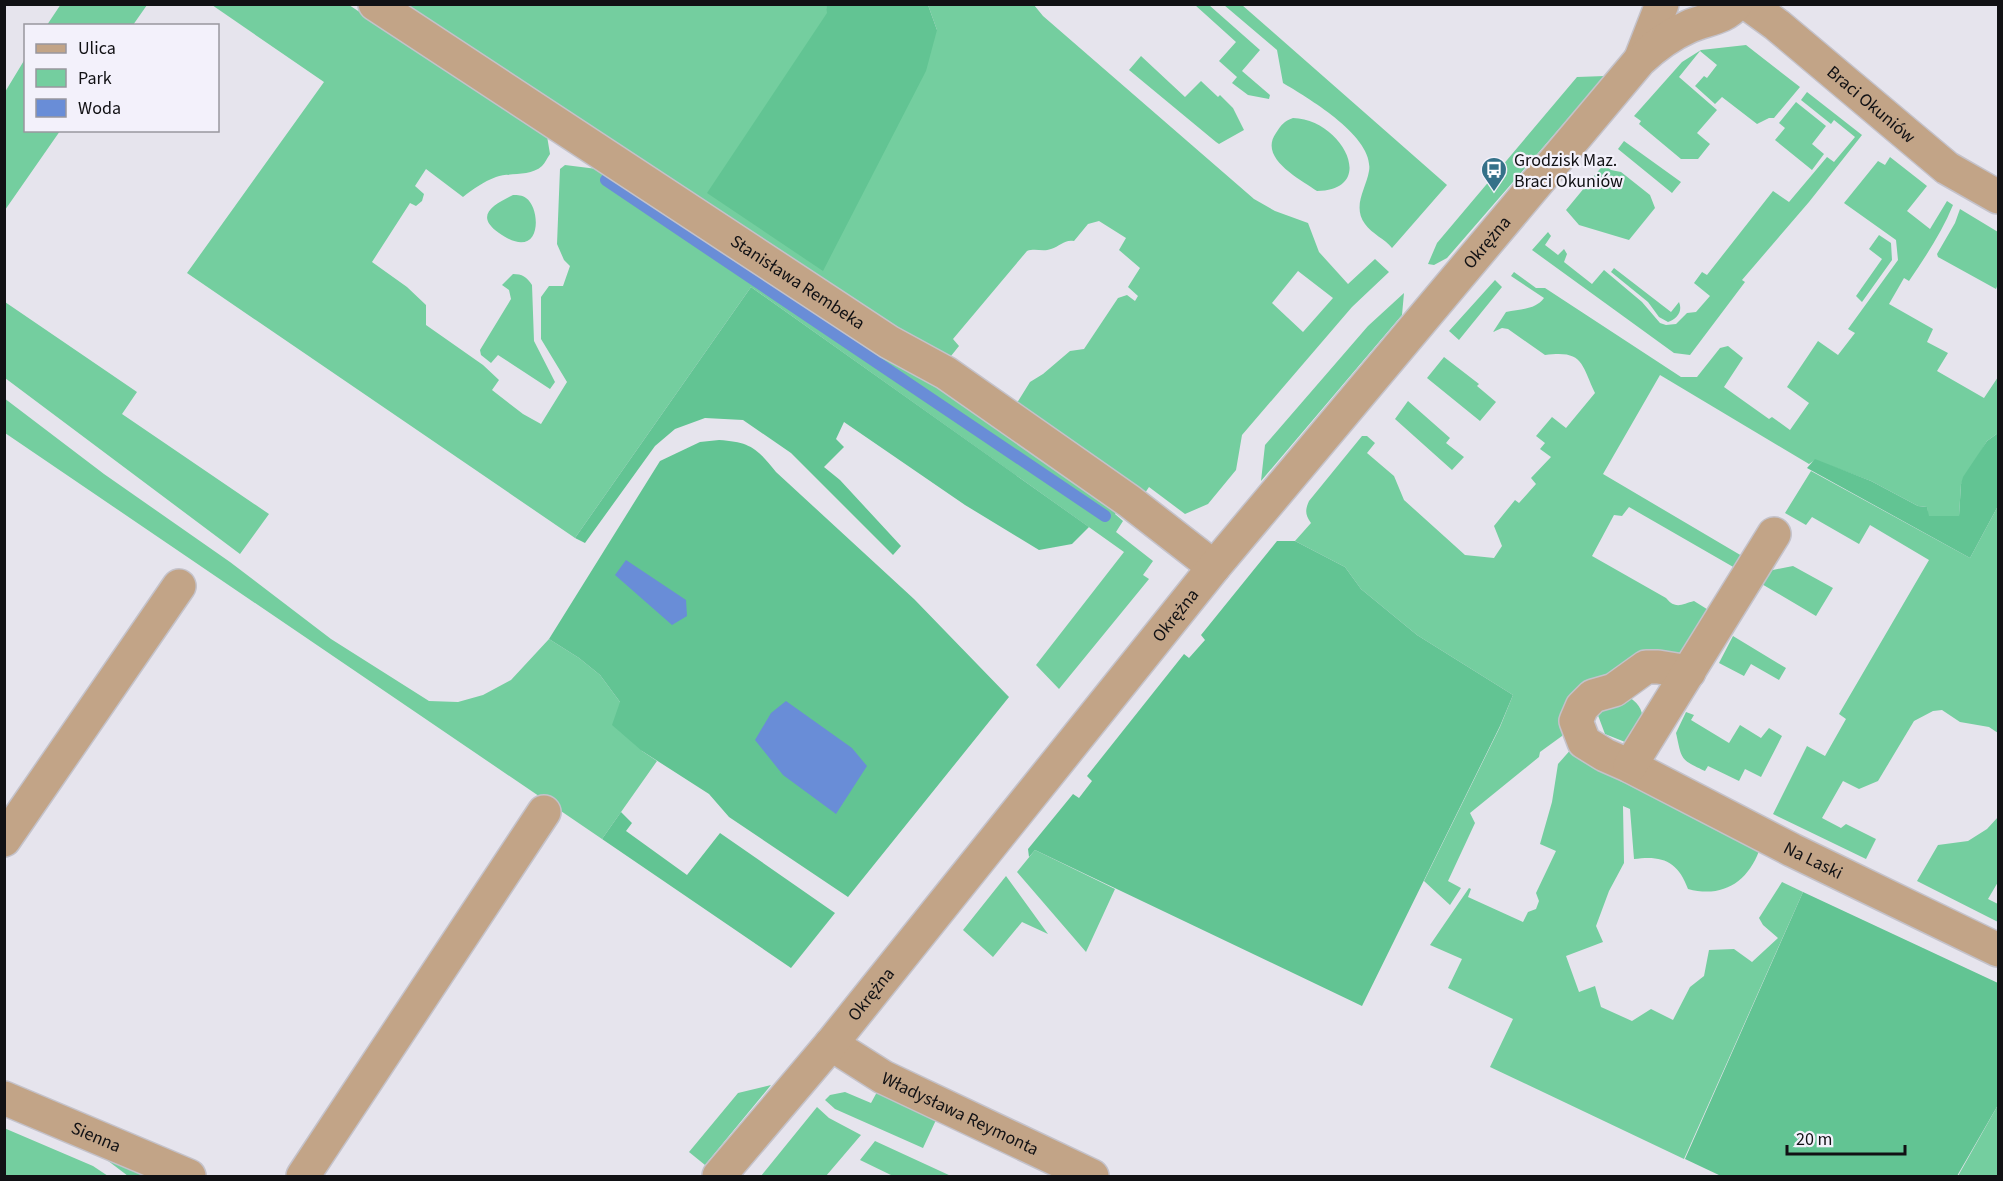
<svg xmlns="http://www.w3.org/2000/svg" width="2003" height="1181" font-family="'Source Sans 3',sans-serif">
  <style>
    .green { fill: #74ce9f; fill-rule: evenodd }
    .forest { fill: #62c493 }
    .water { fill: #698dd7 }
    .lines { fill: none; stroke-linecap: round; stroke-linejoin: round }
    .stream { stroke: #698dd7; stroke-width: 12 }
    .minor-casing { stroke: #c4c2ca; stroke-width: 36 }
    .minor { stroke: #c2a487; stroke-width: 33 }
    .labels { text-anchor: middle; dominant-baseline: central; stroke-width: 4.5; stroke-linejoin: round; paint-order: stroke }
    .street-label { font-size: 18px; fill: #111114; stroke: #f3f1fb }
    .poi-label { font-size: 18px; fill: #111114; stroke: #f3f1fb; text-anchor: start }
  </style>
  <rect width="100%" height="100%" fill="#e6e4ed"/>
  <!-- green -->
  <path class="green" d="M61,4H147V5L133,25H47Z
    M212,5H349L547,136L550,154C547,158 545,163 542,166C530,177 510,172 496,177C483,182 473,189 463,197L426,169L415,186L424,194L422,201L416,206L410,203L372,262L407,287L426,305V325L483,365L499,380L492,390L523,414L541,424L567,382L541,339V297L549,286H563L570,266L564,260L557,244L560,169L565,165L605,170L921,372L1118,509L1115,514L1123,521L1116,532L1153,561L1143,575L1149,579L1059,689L1036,665L1124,552L751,287L575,538L187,273L324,82Z
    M387,5H826L828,13L937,30L928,5H1034L1043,16L1254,199L1275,211L1308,223L1319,252L1348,284L1375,259L1389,272L1352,307L1242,435L1236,470L1208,504L1185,514L1149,487L1143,496L1015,406L1030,382L1043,374L1070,351L1084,349L1118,298L1127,295L1135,301L1138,296L1128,287L1140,268L1119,250L1126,238L1099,221L1088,224L1074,241C1065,239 1060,246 1051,249C1043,252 1035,248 1027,251L953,339L959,346L947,361ZM1298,271L1333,298L1303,332L1272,303Z
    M1195,5H1209L1260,50L1242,71L1270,95L1269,99L1248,95L1232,83L1237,77L1219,61L1236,42Z
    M1224,5H1242L1447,185L1392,248C1385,239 1372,234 1365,224C1352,206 1366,189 1369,171C1375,137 1308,98 1283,83L1277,50Z
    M1746,45L1800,87L1774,118H1769L1757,124L1722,97L1715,104L1695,86L1704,76L1707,78L1717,65L1700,51L1679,77L1717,110L1697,133L1710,144L1698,159H1681L1639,124L1641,121L1634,116L1682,62L1701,50Z
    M1141,56L1185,97L1201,81L1218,97L1220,95L1233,108L1244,130L1219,144L1216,142L1129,70Z
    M25,59L26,130L60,131L5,210V92Z
    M1605,76L1447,258L1434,265L1428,264L1437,243L1577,77Z
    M1807,92L1862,135L1809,202L1742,280L1745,282L1690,355L1674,353L1532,250L1548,232L1551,236L1545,245L1558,255L1564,249L1567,254L1564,262L1592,284L1604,270L1642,302L1660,323L1666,325L1676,324L1687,313L1696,312L1710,296L1694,283L1702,272L1707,275L1773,191L1789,202L1827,157L1834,162L1855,137L1834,120L1831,124L1801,100Z
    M1796,102L1826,126L1812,144L1824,154L1812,170L1775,140L1785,128L1779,123Z
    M1293,118C1342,119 1379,190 1317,191C1300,179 1258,158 1276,133C1281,125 1284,121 1293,118Z
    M1624,141L1681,182L1672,193L1618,149Z
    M1890,157L1927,186L1907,211L1930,229L1947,201L1953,205C1942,232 1926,256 1909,281L1904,278L1889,304L1933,329L1927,342L1948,353L1937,371L1984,398L1998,377V433L1987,441L1961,484L1959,516H1928L1927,507L1918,506L1871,481L1815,460L1809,464L1660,375L1603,474L1742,556L1735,568L1629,507L1622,516L1614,515L1592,556L1666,598C1676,610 1682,604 1694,601L1710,611L1684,659L1667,651L1647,649L1615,677L1570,704L1562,736L1540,752L1539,757L1470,813L1475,823L1448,881L1461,888L1450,905L1424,881L1500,727L1513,695L1417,635L1361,589L1345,567L1295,541L1311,523C1305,515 1305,510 1309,501L1362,436H1367L1375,443L1367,453L1394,476L1404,500L1465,555L1494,558L1502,546L1494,526L1515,500L1519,503L1536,484L1531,478L1551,457L1540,449L1545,443L1536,436L1552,417L1566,428L1595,393C1581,363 1583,350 1545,355L1508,329L1502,328L1493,332L1506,312C1520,309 1535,310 1544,298L1511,276L1514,272L1536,288H1545L1681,377H1697L1720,348L1728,346L1743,358L1724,387L1769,419L1772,417L1790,430L1809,403L1787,387L1818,341L1838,355L1855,333L1848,329L1898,260L1896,240L1844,203L1878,161L1885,165Z
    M1604,164L1611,170L1621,172L1650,195L1655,208L1629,240L1579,225L1566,210Z
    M513,195C518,195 522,195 526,198C542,209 542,264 499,233C473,215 495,204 513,195Z
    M1960,209L1998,232V284L1996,289L1938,257L1937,254L1955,223Z
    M1879,235L1891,243L1892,260L1862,302L1856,296L1882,259L1869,249Z
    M1614,268L1671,312L1679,302C1683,311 1677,319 1668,322L1659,317L1648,302L1611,272Z
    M513,274C522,274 527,277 532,285L534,341L555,382L550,389L498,355L491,363L481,355L480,350L511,299L509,290L502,285Z
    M1495,280L1502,287L1459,340L1449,331Z
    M1404,293L1402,315L1261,481L1265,445L1368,326Z
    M5,302L137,392L122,414L269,514L240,554L5,378Z
    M1444,357L1479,384L1477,386L1496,402L1480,421L1427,378Z
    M4,398L104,474L230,562L331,639L429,701L458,702L483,695L511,680L549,639L579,658L600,675L620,702L642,751L657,761L602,839L5,433Z
    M1408,401L1450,438L1446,443L1464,457L1452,470L1395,419Z
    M1811,471L1970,558L1998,506V733L1989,727L1960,722L1942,710L1933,711L1914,721L1878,781L1859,789L1843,781L1822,818L1841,828L1846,824L1876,839L1866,859L1773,814L1807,746L1825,756L1846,719L1839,714L1929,560L1870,525L1859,544L1812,517L1806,525L1785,513Z
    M1793,566L1833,588L1816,616L1760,583L1768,571Z
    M1733,636L1786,668L1779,680L1751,664L1744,676L1719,663Z
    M1625,694C1641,705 1644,710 1642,729L1625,742L1605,734L1596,710Z
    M1686,712L1694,715L1691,720L1729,743L1740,725L1761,738L1769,728L1782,736L1761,777L1745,769L1739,781L1708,766L1705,771C1679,759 1682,759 1676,733Z
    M1573,747C1633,786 1695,819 1759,851C1747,883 1722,898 1688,889C1678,861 1662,855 1634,859L1630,809L1623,806L1624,863L1609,891L1596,926L1603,942L1566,956L1579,992L1595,986L1601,1007L1632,1021L1651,1009L1673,1020L1690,987L1704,976L1709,950L1734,949L1752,962L1778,938L1763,925L1759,918L1782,882L1803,892L1684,1159L1490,1067L1513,1019L1448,988L1462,959L1430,945L1469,888L1471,889L1468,897L1523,922L1528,912L1536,909L1539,901L1536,893L1556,851L1540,844L1552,802L1558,764Z
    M1998,817V882L1988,899L1998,904V922L1917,881L1938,845L1968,841L1987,829Z
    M1035,850L1115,889L1086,952L1017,872Z
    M1006,876L1048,934L1022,922L993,957L963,930Z
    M771,1085L705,1165L689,1152L738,1093Z
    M845,1092L871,1103L877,1092L936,1120L923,1148L835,1109L825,1100L830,1095Z
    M1998,1105V1176H1958Z
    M817,1107L829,1118L861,1135L826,1176H761Z
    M4,1128L93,1166L108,1176H5Z
    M875,1141L951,1176H893L860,1160Z
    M99,1154L151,1176H128Z"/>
  <!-- forest -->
  <path class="forest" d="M826,5H928L937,30L926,71L823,271L707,193L827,13Z
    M751,287L1089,527L1072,544L1039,550L965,505L844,422L836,439L844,447L824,467L840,480L901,546L893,555L791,453L743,420L705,418L675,429L655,446L585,543L575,538Z
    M1998,433V506L1970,558L1807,468L1815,459L1871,481L1918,506L1927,507L1929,516H1959L1961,484L1963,477L1987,441Z
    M719,440C750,442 757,448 776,472L914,599L1009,697L848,897L729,817L709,794L642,751L612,725L620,702L600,675L579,658L549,639L660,461L700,442Z
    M1277,541H1295L1345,567L1361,589L1417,635L1513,695L1500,726L1362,1006L1035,850L1029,857L1028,849L1073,794L1079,798L1092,781L1087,776L1184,654L1189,658L1205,640L1201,635Z
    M621,812L632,823L626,831L687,875L720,833L835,913L791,968L602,839Z
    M1803,892L1998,983V1105L1957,1176H1721L1685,1159Z"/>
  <!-- water -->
  <path class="water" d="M626,560L686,600L687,616L672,625L615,575Z
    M786,701L852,748L867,766L836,814L783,775L755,740L771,713Z"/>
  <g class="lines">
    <!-- stream -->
    <path class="stream" d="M606,180L1105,516"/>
    <defs>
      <g id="minor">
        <path id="s1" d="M375,4L889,342L946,373L1129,501L1214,567"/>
        <path id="s2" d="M1748,4L1777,25L1947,168L1998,197"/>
        <path d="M1641,58L1662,4"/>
        <path id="s3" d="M1689,672L1658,667H1646L1614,690L1593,696L1582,707L1576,721L1584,742L1605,755L1630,766L1792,850L1998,950"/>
        <path d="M1630,766L1774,534"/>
        <path d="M4,840L179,586"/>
        <path id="s4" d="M831,1044L883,1077L1092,1176"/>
        <path id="s5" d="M4,1098L189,1176"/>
        <path d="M303,1176L544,812"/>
        <path id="s6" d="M719,1176L831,1044L1214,567L1640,60C1655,46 1670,35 1688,27C1705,19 1724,19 1736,4"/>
      </g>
    </defs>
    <!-- minor casing -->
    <use href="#minor" class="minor-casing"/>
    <!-- minor -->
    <use href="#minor" class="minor"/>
  </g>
  <!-- icons -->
  <defs>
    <symbol id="bus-pin" viewBox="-11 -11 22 30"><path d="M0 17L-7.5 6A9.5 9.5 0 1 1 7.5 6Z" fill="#357189" stroke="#f3f1fb"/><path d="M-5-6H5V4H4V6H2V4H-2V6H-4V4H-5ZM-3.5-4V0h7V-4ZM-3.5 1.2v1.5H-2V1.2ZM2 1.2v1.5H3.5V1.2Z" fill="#fff"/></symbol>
  </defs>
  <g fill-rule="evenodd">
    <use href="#bus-pin" x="1479" y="155" width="30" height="40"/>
  </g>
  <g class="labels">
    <!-- street labels -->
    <g class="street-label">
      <text stroke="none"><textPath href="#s2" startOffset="159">Braci Okuniów</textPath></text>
      <text stroke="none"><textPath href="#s6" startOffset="1209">Okrężna</textPath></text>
      <text stroke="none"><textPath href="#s1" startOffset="506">Stanisława Rembeka</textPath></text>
      <text stroke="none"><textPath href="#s6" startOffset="723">Okrężna</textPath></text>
      <text stroke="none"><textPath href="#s3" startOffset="416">Na Laski</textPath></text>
      <text stroke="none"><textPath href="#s6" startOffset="237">Okrężna</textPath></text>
      <text stroke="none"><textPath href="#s4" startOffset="147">Władysława Reymonta</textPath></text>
      <text stroke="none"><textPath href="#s5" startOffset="100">Sienna</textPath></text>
    </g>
    <!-- poi labels -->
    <g class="poi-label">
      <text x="1514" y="160">Grodzisk Maz.<tspan x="1514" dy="21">Braci Okuniów</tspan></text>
    </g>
  </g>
  <!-- border -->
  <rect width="2003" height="1181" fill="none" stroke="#111114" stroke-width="12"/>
  <!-- legend -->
  <rect x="24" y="24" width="195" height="108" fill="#f3f1fb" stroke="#99979f" stroke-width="1.5"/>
  <rect x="36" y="44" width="30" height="9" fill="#c2a487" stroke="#99979f" stroke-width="1.5"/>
  <text x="78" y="54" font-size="18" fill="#111114">Ulica</text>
  <rect x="36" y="69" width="30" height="18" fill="#74ce9f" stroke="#99979f" stroke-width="1.5"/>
  <text x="78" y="84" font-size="18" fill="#111114">Park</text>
  <rect x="36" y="99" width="30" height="18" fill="#698dd7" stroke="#99979f" stroke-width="1.5"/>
  <text x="78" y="114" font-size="18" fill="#111114">Woda</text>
  <!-- scale -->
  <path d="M1787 1145v9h118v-9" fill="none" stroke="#111114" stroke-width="3"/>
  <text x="1796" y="1145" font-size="18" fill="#111114" stroke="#f3f1fb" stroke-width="4.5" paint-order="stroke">20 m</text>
</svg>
